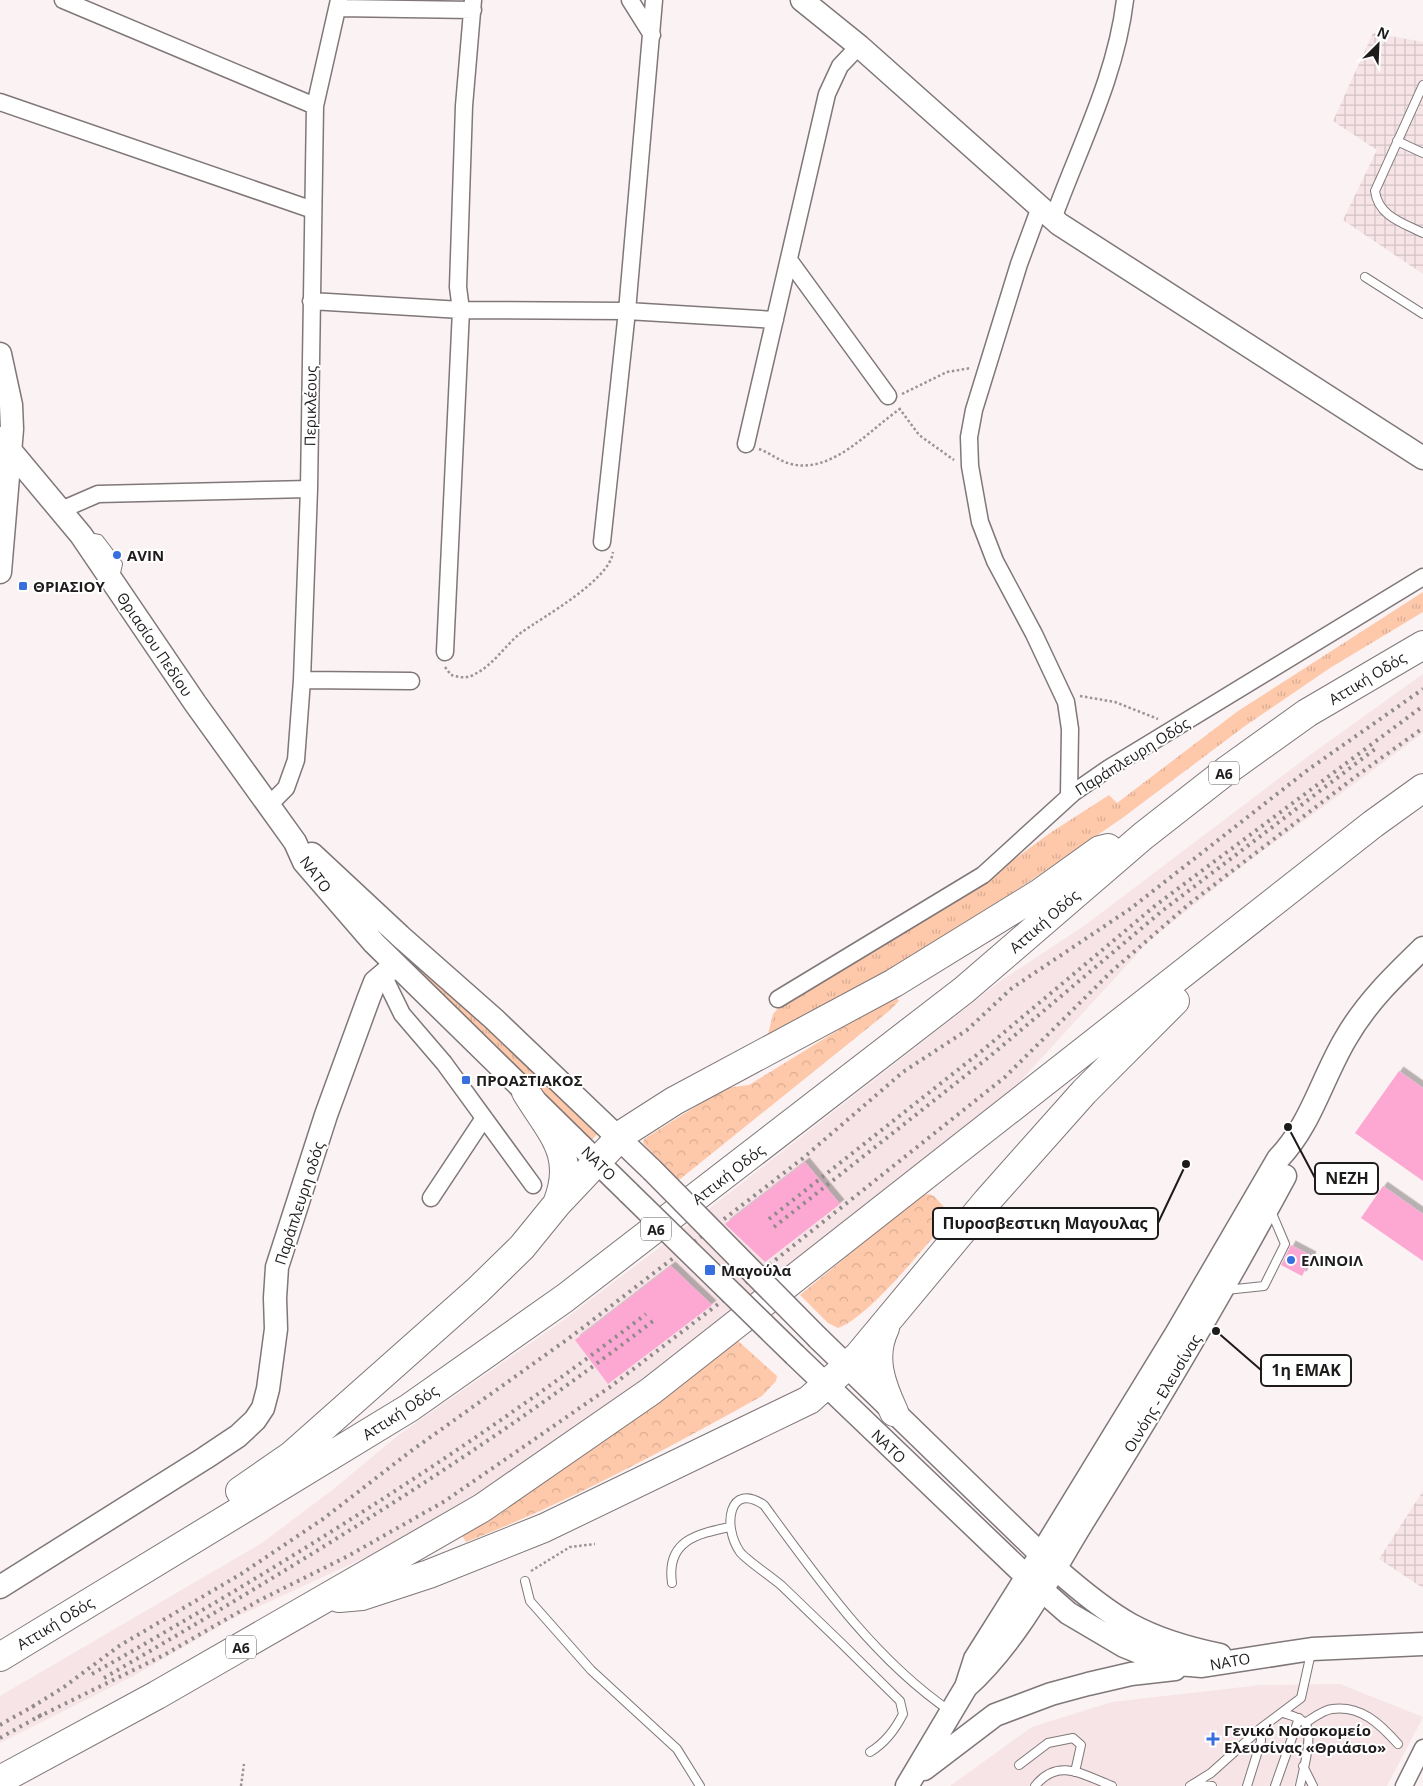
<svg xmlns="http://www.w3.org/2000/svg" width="1423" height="1786" font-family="'Open Sans',sans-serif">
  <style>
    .built { fill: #f6e4e7 }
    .industrial { fill: url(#industrial-grid) }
    .grass { fill: url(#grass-tufts) }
    .forest { fill: url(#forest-crowns) }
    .building { fill: #fca8d3; filter: url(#shadow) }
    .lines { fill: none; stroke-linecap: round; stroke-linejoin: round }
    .lane-casing { stroke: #7f7778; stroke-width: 10 }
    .street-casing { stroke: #7f7778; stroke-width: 19 }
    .secondary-casing { stroke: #7f7778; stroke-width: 25 }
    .highway-casing { stroke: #7f7778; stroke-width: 30 }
    .path { stroke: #9a9494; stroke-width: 2.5; stroke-dasharray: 2.5 2.5; stroke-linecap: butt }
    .lane { stroke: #fff; stroke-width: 8 }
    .street { stroke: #fff; stroke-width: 16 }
    .secondary { stroke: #fff; stroke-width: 22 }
    .highway { stroke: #fff; stroke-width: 28 }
    .rail { stroke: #908a8a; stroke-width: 4; stroke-dasharray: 2.5 5; stroke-linecap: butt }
    .secondary-bridge-casing { stroke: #7f7778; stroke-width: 25; stroke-linecap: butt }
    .secondary-bridge { stroke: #fff; stroke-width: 22 }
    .poi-dot { fill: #376fde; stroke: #fff; stroke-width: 2 }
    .labels { text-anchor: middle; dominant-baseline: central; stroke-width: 4; stroke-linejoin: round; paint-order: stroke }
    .shield { fill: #fff; stroke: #625f5f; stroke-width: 1 }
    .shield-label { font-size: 14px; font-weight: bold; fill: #1e1b1b }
    .street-label { font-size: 15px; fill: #1e1b1b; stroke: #fff }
    .poi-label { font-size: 15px; font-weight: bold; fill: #1e1b1b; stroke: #fff; text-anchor: start }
    .leader { fill: none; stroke: #1e1b1b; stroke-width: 2 }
    .callout-dot { fill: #1e1b1b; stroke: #fff; stroke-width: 2 }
    .callout { fill: #fff; stroke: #1e1b1b; stroke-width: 2 }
    .callout-label { font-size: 16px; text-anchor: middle; font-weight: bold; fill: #1e1b1b }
  </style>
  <defs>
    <pattern id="industrial-grid" width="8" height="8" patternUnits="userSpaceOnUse" patternTransform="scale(1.25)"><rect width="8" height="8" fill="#f6e4e7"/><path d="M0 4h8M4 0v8" fill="none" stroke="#d2c3c6"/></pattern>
    <pattern id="grass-tufts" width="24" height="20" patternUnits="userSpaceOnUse" patternTransform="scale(1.25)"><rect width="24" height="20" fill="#fec9ab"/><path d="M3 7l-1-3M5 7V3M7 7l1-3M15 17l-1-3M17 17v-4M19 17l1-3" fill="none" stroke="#d9ac93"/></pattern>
    <pattern id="forest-crowns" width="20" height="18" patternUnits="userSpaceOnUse" patternTransform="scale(1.25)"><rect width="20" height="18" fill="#fec9ab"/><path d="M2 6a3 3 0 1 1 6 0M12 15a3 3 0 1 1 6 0" fill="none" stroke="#d9ac93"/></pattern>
    <filter id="shadow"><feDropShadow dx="4.5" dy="-4.5" stdDeviation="0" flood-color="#0004"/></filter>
  </defs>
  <rect width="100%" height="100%" fill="#fbf2f3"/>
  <!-- built -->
  <path class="built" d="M1423,674V733L1241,867L1148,942L1014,1088L854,1222L729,1320L455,1516L232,1619L137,1674L0,1743V1696L262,1543L331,1491L400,1434L561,1322L655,1251L1002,980L1084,926L1310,755Z
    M1340,1684L1423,1717L1387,1786H950L1032,1727L1112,1702L1261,1685Z"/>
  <!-- industrial -->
  <path class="industrial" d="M1373,33L1423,42V274L1343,220L1377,150L1333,121Z
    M1423,1491V1588L1379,1559Z"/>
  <!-- grass -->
  <path class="grass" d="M1423,592V612L1330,668L1245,726L1121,819L989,909L867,984L770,1035L768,1034L773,1014L783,1003L956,902L1050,833L1109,795L1117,803L1238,711Z
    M398,944L598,1133L592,1140L391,950Z"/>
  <!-- forest -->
  <path class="forest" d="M895,995L899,1001L889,1011L679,1180L643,1143L644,1139L725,1088L749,1085Z
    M928,1194L934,1196L952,1216C926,1244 871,1316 838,1328L828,1323L800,1295L920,1196Z
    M737,1340L777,1376L776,1381L762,1396C666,1449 568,1503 466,1542L461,1534Z"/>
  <!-- building -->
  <path class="building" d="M1399,1071L1423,1088V1181L1355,1133Z
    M805,1162L840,1204L765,1262L725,1224Z
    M1383,1186L1423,1214V1261L1361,1218Z
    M1291,1245L1312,1256L1302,1276L1281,1265Z
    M671,1266L712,1305L608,1384L575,1340Z"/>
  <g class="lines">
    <defs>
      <path id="lane" d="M1423,85L1375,191C1378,216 1403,223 1423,233
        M1397,141L1423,153
        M1365,277L1423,314
        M88,537L99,539L118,564L115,577
        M1226,1290L1264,1286L1285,1244L1271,1211
        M525,1581L530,1601L591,1670L677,1749L700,1786
        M672,1583C666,1541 696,1534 730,1527
        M1283,1713C1290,1715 1299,1717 1305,1723C1314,1734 1303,1771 1300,1786
        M1305,1723C1313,1718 1323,1710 1332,1709C1361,1705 1380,1724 1398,1744
        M870,1752C885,1743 895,1730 903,1714L900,1701C861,1662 822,1624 782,1586C772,1577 746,1560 740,1552C722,1526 729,1481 764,1505C818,1579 874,1659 950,1711
        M1019,1765L1048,1743L1073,1738L1081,1745L1075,1772
        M1303,1766L1313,1786
        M1196,1784L1212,1786
        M1035,1786C1058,1757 1084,1775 1112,1786
        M1190,1786L1211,1773L1261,1728L1301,1698L1311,1653
        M1247,1786L1261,1741V1728
        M1275,1786L1299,1718"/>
      <path id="street" d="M63,0L315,106
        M630,0L652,35
        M338,8L473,10
        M0,102L313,210
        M1040,207L1019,264L974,410L969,437L970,466L980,522L995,561L1034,634L1066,702L1070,729L1069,795
        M1053,219C1079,147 1116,77 1125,0
        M789,260L888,396
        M311,301L461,310L627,311L775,320
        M746,444L827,94L840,66L859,46
        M61,510L98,494L309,489
        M602,542L627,311L654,0
        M445,652L461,310L458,287L464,106L473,0
        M302,680L411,681
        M269,805L286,788L296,760L302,680L309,489L315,106L339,0
        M383,975L402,1014L444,1063L533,1185
        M778,999L983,875L1073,793L1109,768L1423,577
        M431,1198L484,1118
        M1404,1786L1423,1748"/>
      <path id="secondary" d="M802,0L859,46L1059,224L1423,458
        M0,354L11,405L12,429L0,572
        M0,438L81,535L195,703L295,842L304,862L374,943L629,1193
        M312,854L400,936L494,1019L652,1170
        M818,1338L1055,1568C1113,1619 1143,1639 1220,1655
        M795,1355L1027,1577L1068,1613L1124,1646L1166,1663L1202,1666L1312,1649L1423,1644
        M0,1587L205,1458L238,1436L255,1420L263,1408L268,1389L276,1329L275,1298L277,1267L326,1115L368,1000L375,982L395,965
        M966,1687C1016,1642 1049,1577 1084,1520C1154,1408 1222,1293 1285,1176
        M924,1769L995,1715L1051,1694L1088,1684L1131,1674L1175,1669
        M907,1786L966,1687L975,1659L1048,1543L1176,1334L1278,1159C1311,1125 1322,1078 1346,1038C1366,1003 1394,976 1423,948"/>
      <path id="highway" d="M526,1092C551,1133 577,1154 557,1204
        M885,1328C871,1357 881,1384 894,1412
        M240,1491L292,1455L478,1290L522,1247L557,1204L624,1133L674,1101L894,983L1040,893L1100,850L1108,848
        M339,1598L362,1596L429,1574L544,1528L809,1400L858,1356L987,1201L1084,1092L1175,1001
        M0,1657L409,1408L565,1298L964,990L1143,836L1226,771L1307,713L1423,645
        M0,1780L157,1695L482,1508L651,1391L1373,824L1423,788"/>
    </defs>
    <!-- lane casing -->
    <use href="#lane" class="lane-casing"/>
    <!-- street casing -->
    <use href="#street" class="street-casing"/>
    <!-- secondary casing -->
    <use href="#secondary" class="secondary-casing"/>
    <!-- highway casing -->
    <use href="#highway" class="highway-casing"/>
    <!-- path -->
    <path class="path" d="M902,394L947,372L971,368
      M899,408L919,435L954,460
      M759,449C770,453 779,461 791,464C833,474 869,430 900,409
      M445,667L451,675C458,677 466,679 473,675C493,666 505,645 522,632C543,617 610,580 613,552
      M1080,696L1115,702L1158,719
      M531,1571L570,1547L595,1544
      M241,1786L244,1764"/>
    <!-- lane -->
    <use href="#lane" class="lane"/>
    <!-- street -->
    <use href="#street" class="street"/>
    <!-- secondary -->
    <use href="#secondary" class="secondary"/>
    <!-- highway -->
    <use href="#highway" class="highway"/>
    <!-- rail -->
    <path class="rail" d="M769,1219L983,1050L1156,905L1423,706
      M774,1227L989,1057L1162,911L1375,749
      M92,1674C284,1565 472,1448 646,1314
      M104,1678C292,1568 480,1455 653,1321
      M32,1707L64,1687L119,1646L241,1574L323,1519L411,1451L572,1336L802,1159L903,1072L967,1030L1012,988L1130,909L1309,769L1423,689
      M38,1717L164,1655L258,1601L348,1556L445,1501L610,1387L769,1265L1005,1077L1112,971L1189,904L1355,777L1423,728
      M0,1725L37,1704
      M0,1738L43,1714"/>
    <defs>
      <path id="secondary-bridge" d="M652,1170L818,1338
        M629,1193L795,1355"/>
    </defs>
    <!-- secondary-bridge casing -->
    <use href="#secondary-bridge" class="secondary-bridge-casing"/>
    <!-- secondary-bridge -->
    <use href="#secondary-bridge" class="secondary-bridge"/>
  </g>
  <!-- markers -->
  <g class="poi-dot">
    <circle cx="117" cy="555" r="5"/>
    <rect x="18" y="581" width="10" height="10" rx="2.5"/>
    <rect x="461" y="1075" width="10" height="10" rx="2.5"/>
    <circle cx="1291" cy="1260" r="5"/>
    <rect x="704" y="1264" width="12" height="12" rx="2.5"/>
    <path d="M1210.5 1731.5h5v5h5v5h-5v5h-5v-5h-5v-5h5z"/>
  </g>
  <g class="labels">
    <!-- shield labels -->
    <g class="shield">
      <rect x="1209" y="761.5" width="30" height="23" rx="4"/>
      <rect x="641" y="1217.5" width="30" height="23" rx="4"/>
      <rect x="226" y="1635.5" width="30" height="23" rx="4"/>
    </g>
    <g class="shield-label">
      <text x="1224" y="773">Α6</text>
      <text x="656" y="1229">Α6</text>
      <text x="241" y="1647">Α6</text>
    </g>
    <!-- street labels -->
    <g class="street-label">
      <text transform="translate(310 406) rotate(-89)">Περικλέους</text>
      <text transform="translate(155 644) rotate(56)">Θριασίου Πεδίου</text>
      <text transform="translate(1367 678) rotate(-31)">Αττική Οδός</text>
      <text transform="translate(1132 756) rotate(-32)">Παράπλευρη Οδός</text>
      <text transform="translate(316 874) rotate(53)">ΝΑΤΟ</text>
      <text transform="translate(1044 921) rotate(-41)">Αττική Οδός</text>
      <text transform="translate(599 1163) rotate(45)">ΝΑΤΟ</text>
      <text transform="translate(728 1174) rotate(-38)">Αττική Οδός</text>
      <text transform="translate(299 1203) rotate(-72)">Παράπλευρη οδός</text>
      <text transform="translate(1162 1393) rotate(-59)">Οινόης - Ελευσίνας</text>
      <text transform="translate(400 1412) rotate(-33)">Αττική Οδός</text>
      <text transform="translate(889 1446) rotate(44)">ΝΑΤΟ</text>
      <text transform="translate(55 1623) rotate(-31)">Αττική Οδός</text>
      <text transform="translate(1230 1661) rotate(-10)">ΝΑΤΟ</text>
    </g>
    <!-- poi labels -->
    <g class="poi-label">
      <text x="127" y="555">AVIN</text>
      <text x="33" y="586">ΘΡΙΑΣΙΟΥ</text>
      <text x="476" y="1080">ΠΡΟΑΣΤΙΑΚΟΣ</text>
      <text x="1301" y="1260">ΕΛΙΝΟΙΛ</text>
      <text x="721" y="1270">Μαγούλα</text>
      <text x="1224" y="1730">Γενικό Νοσοκομείο<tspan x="1224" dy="17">Ελευσίνας «Θριάσιο»</tspan></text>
    </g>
  </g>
  <!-- callouts -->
  <path class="leader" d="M1288 1127L1315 1178M1186 1164L1158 1223M1216 1331L1261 1370"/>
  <g class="callout-dot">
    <circle cx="1288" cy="1127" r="5"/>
    <circle cx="1186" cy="1164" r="5"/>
    <circle cx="1216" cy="1331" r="5"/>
  </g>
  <g class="callout">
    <rect x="1315" y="1163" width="63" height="31" rx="5"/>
    <rect x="933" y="1208" width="225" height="31" rx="5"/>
    <rect x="1261" y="1355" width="90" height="31" rx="5"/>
  </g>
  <g class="callout-label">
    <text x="1347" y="1184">ΝΕΖΗ</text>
    <text x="1045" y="1229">Πυροσβεστικη Μαγουλας</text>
    <text x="1306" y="1376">1η ΕΜΑΚ</text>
  </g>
  <!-- north arrow -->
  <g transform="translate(1378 45) rotate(24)" stroke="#ffffff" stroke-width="4" paint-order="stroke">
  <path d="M0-4L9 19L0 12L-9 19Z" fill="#1e1b1b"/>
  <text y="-8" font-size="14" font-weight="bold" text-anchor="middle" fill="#1e1b1b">N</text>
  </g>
</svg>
